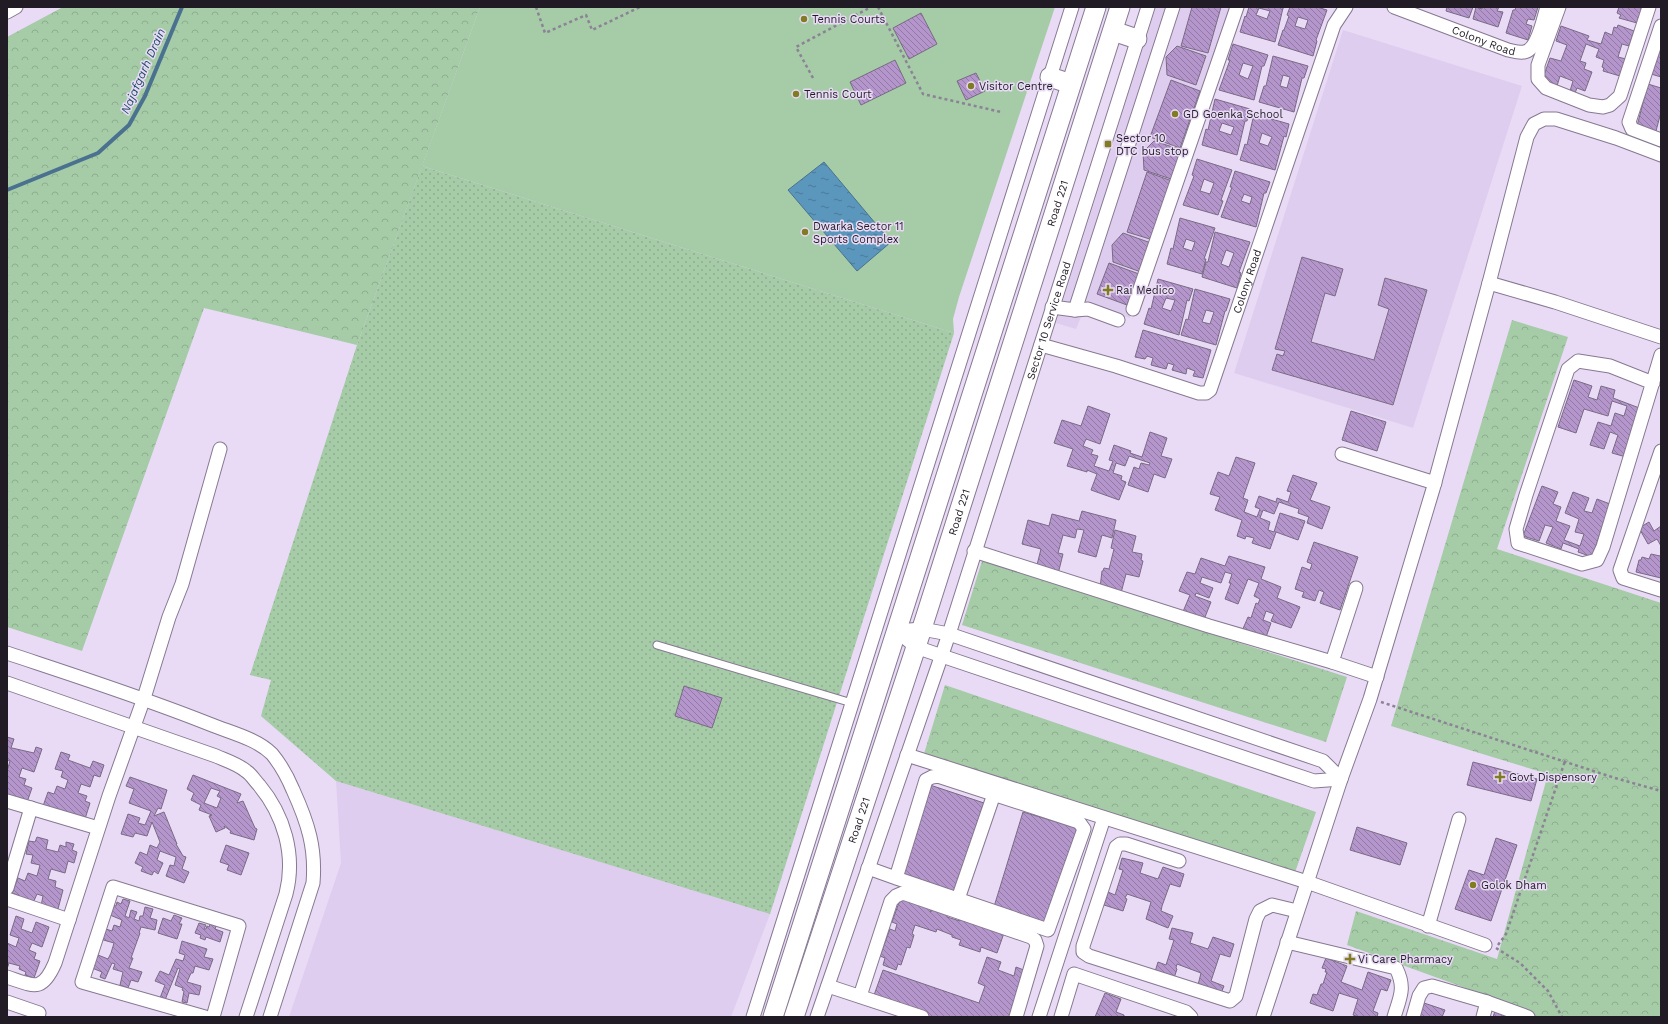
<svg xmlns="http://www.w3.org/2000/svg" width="1668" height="1024" font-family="'Work Sans',sans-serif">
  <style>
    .built { fill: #dfcdef }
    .grass { fill: url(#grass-dots) }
    .forest { fill: url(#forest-crowns) }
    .pitch { fill: #a5cba7 }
    .water { fill: url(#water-ripples); stroke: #4a718f }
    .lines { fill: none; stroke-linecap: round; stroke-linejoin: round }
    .stream { stroke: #4a718f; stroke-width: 4 }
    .building { fill: url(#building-back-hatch); stroke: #786b83; fill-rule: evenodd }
    .lane-casing { stroke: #867991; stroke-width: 9 }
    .street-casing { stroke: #867991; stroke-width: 15 }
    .secondary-casing { stroke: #867991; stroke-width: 21 }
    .path { stroke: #8c8295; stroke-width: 2.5; stroke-dasharray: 3 3; stroke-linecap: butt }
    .lane { stroke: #fff; stroke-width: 7 }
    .street { stroke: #fff; stroke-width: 13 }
    .secondary { stroke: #fff; stroke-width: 19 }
    .poi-dot { fill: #817b21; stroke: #e9dbf6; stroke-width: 1.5 }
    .labels { text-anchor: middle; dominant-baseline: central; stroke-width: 3; stroke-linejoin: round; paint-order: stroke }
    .poi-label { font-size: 11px; fill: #211b25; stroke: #e9dbf6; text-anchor: start }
    .street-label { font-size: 11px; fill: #211b25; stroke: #e9dbf6 }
    .water-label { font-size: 12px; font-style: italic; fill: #1b4a65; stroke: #e9dbf6 }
  </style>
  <defs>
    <pattern id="grass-dots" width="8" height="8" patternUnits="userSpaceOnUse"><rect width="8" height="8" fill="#a5cba7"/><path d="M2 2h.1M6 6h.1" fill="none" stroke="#8eae90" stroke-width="1.8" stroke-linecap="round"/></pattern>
    <pattern id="forest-crowns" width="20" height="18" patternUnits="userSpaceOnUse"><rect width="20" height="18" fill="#a5cba7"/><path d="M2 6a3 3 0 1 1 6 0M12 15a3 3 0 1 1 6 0" fill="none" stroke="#8eae90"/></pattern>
    <pattern id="water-ripples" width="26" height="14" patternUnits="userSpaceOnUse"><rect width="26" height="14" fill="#5b96bc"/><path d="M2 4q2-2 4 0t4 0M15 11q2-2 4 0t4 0" fill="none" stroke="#4b7a99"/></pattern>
    <pattern id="building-back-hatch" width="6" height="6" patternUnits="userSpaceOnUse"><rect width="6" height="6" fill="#b496cc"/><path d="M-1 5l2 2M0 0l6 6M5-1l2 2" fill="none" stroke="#927aa5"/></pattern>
  </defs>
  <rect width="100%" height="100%" fill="#e9dbf6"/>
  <!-- built -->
  <path class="built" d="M1156,7H1233L1130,318L1086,305L1076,329L1056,323Z
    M1343,30L1522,86L1413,428L1234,373Z
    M336,781L770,914L731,1017H289L341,863Z"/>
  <!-- grass -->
  <path class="grass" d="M422,166L954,333L770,914L336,781L261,716L271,680L250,675L357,345Z"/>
  <!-- forest -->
  <path class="forest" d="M63,7H480L357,345L204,308L82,651L7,627V37Z
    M1512,320L1568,337L1497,549L1661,603V1017H1535L1534,1013L1347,945L1356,911L1497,959L1548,774L1391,726Z
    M982,561L1347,677L1326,742L962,625Z
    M945,685L1316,812L1292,881L923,757Z"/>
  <!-- pitch -->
  <path class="pitch" d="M480,7H1055L959,297L953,319L954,333L422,166Z"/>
  <!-- water -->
  <path class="water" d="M824,162L891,242L857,271L788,190Z"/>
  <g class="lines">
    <!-- stream -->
    <path class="stream" d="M7,190L98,153L129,125L145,96L182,7"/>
  </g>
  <!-- building -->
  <path class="building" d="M1192,7H1221L1208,53L1181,46Z
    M1249,7H1286L1283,8L1275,42L1240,32L1245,16L1246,17ZM1259,8L1270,11L1267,19L1256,15Z
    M1290,7H1317L1327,10L1316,40L1317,41L1313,56L1278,45L1283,30H1284L1289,16L1287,15ZM1298,17L1308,20L1305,29L1295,26Z
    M1447,7H1473L1469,18L1446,11Z
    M1476,7L1482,9V7H1499L1497,11L1503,12L1498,27L1473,19Z
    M1516,7H1538L1534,20L1528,19L1526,24L1532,26L1528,40L1506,33L1513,10H1515Z
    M1619,7H1642L1637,23L1619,18L1621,15L1617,13Z
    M921,13L937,44L909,59L893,28Z
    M1618,25L1634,31L1629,46L1622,44L1618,57L1626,59L1620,76L1603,71L1604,68L1602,67L1604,60L1596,57L1599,49L1586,44L1580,61L1586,63L1584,69L1592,72L1585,91L1577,88L1575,93L1570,91L1573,81L1560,76L1557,86L1542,81L1550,58L1561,61L1567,45L1556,41L1561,26L1589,36L1587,40L1601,44L1605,32L1612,35L1614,27L1617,28Z
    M1233,44L1268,55L1264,66H1262L1254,100L1219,90L1230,60H1228ZM1243,63L1253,66L1248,79L1239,75Z
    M1177,46L1206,56L1196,85L1167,75L1166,57Z
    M1661,46V77L1651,74Z
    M1273,56L1308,66L1304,78H1302L1294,112L1259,102L1264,86H1266ZM1283,75L1290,77L1287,88L1280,86Z
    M895,60L906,83L861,105L850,82Z
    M976,73L985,91L966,100L957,81Z
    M1171,80L1200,91L1180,148L1150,137Z
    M1648,84L1661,88V112L1656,131L1637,126Z
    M1215,99L1250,109L1247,121H1245L1237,155L1202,145L1206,129L1208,130ZM1222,123L1234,127L1231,135L1219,131Z
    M1254,114L1289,124L1286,137L1284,136L1275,170L1240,160L1245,144L1247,145ZM1262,133L1272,137L1268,146L1259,143Z
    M1154,141L1182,150L1171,179L1144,170L1143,152Z
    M1197,159L1232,170L1221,200L1223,201L1218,215L1183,205L1194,176L1192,175ZM1204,179L1214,183L1210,194L1200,191Z
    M1235,171L1270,182L1266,193H1264L1256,227L1221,217L1232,187H1230ZM1244,194L1252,197L1250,204L1241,201Z
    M1147,172L1172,181L1153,240L1127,232Z
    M1180,218L1215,228L1204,259H1206L1202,274L1167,264L1171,248L1173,249ZM1186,239L1195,242L1192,251L1183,248Z
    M1215,232L1250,242L1239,272L1241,273L1237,288L1202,277L1206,262H1208ZM1226,250L1234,253L1229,267L1221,264Z
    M1123,233L1151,243L1141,272L1113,262L1112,245Z
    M1302,257L1343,269L1335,296L1325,293L1311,342L1374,360L1389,309L1378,305L1385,278L1427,290L1393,405L1272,370L1277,354L1283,356L1285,351L1275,349Z
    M1109,263L1139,274L1127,305L1097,294Z
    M1158,279L1193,289L1189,301L1187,300L1179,335L1144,324L1149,308L1151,309ZM1166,298L1175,300L1171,311L1162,308Z
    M1195,289L1230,299L1226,311H1225L1216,345L1181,335L1186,319L1188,320ZM1206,310L1214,312L1210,324L1202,322Z
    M1143,330L1211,350L1203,378L1193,376L1195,371L1187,368L1186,374L1172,370L1174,365L1168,363L1166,369L1151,365L1153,358L1147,356L1145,359L1135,357Z
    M1574,380L1592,386L1588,397L1597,400L1601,386L1615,390L1613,398L1642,409L1626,457L1612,453L1618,435L1610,432L1604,449L1590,445L1598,422L1611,426L1615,413L1624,416L1627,406L1612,401L1608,416L1584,409L1576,433L1558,427Z
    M1088,406L1110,414L1100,444L1086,439L1083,446L1093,450L1091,454L1098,456L1094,466L1109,471L1113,461L1109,460L1114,445L1131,451L1130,453L1142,457L1150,432L1167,438L1161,456L1172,459L1165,478L1154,474L1148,492L1128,485L1134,467L1139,469L1141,463L1149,465L1150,463L1129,456L1125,466L1116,463L1113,473L1122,476L1121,480L1126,482L1119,500L1091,490L1097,474L1087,470V472L1067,466L1073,449L1054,443L1062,420L1081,426Z
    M1351,411L1386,422L1377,451L1342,440Z
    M1236,457L1255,463L1243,498L1248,500L1244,512L1257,517L1260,509L1255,507L1259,496L1276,502L1277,498L1288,502L1291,492L1287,491L1293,475L1317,483L1310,500L1330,507L1322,529L1307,523L1309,517L1298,513L1299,509L1279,502L1274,514L1263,510L1260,518L1270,522L1268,530L1274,532L1280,513L1305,521L1298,540L1276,532L1270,549L1252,543L1254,538L1246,536L1245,539L1237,536L1242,520L1215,510L1220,497L1210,494L1218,472L1229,476Z
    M1542,486L1558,492L1553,504L1561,507L1556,521L1570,526L1564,540L1580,546L1584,534L1575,532L1579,519L1565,513L1573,492L1589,498L1584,511L1592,513L1597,499L1610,504L1592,557L1578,552L1579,549L1563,543L1561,549L1546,543L1553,527L1545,525L1539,541L1523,536Z
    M1082,511L1116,520L1112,538L1102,535L1096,557L1078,552L1084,530L1077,529L1075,538L1063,535L1058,553L1063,554L1058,574L1036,569L1041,549L1022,544L1028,520L1049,526L1052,514L1079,521Z
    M1649,522L1654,531L1661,526V546L1657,539L1648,544L1639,528Z
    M1115,530L1136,536L1132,552L1142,554L1141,560L1143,561L1139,577L1126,574L1121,593L1100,588L1102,571H1103L1104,568L1109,569L1114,549L1111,548Z
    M1314,542L1358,557L1340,610L1320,603L1324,592L1319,590L1315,601L1302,597L1304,592L1295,589L1302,567L1310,570L1312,564L1307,562Z
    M1651,554L1660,556L1661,554V578L1636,572L1639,560H1641L1642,557L1649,559Z
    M1229,556L1265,567L1261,579L1281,587L1277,598L1300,607L1291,628L1271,621L1274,614L1266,611L1263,620L1271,623L1265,640L1242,631L1248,617L1251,618L1256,603L1258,604L1260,599L1254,596L1259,583L1248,579L1238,604L1225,599L1231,583H1229L1232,574L1225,572L1221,583L1202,577L1200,583L1213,588L1209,598L1196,593L1195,596L1211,602L1203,622L1182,614L1190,595L1179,591L1187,572L1195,574L1201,558L1225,566Z
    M684,686L722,698L712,728L675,716Z
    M7,737L14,739L11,748H12L34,753L36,747L42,749L34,772L22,768L19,777L26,779L24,785L32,788L26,805L7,798V771L10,761L8,760L7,764Z
    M61,752L70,755L68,760L90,768L93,761L104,765L100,777L94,775L90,787L81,784L78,793L87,796L85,801L90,803L85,819L42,809L48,792L54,794L57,786L65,789L68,780L61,777L63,771L55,769Z
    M1473,762L1537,779L1531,801L1467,785Z
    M193,775L241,794L237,803L243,801L255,828L257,829L254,840L230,833L231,831L224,826L225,828L216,832L209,816L212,815L199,810L201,805L191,800L194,793L187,789ZM211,788L220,791L217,796L221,798L217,808L204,803Z
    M130,777L167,790L161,809L158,808L154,816L164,812L177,844H176L183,856L186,857L182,869L189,872L184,883L166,876L170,865L174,866L176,857L160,851L157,860L163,863L158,874L154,871L152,875L141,871L143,867L135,863L140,852L147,855L150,845L157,848L160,842L152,822L147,836L135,833L133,837L121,834L128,814L140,818L138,823L145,825L151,811L129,803L134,789L126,786Z
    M930,785L984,803L954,894L901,876Z
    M1023,812L1077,828L1048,926L993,910Z
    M1357,827L1407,843L1400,865L1350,850Z
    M37,837L48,840L46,849L58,852L60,845L66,847V842L74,844L72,850L77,852L74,863L68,861L65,873L51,869L48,879L56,881L55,887L63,890L58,909L41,906L43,896L37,894L33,903L19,898L20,896L12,893L18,878L25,881L28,873L37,876L40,865L31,863L33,855L26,854L29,841L35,842Z
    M1496,838L1517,845L1491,921L1455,909L1469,870L1484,875Z
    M226,845L249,853L241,875L227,870L229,865L220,862Z
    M1122,858L1143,863L1140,873L1158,879L1163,867L1184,874L1180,887L1170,884L1162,906L1161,911L1173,916L1168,928L1146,919L1151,902L1127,894L1125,898L1127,899L1123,911L1104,905L1108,892L1115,895L1123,870L1119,869Z
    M901,897L932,908L930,912H931L933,907L948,913L947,917L960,921L962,915L1004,933L997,953L981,947L980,952L959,945L961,940L952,937V935L937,929L936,932L915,925L912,934L914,935L910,948L907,947L901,965L898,964L896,970L883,965L885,958L880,956L890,929L895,931L897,924L892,922Z
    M123,899L130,901L125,916L129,918L131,910L137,912L134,919L139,921L140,916H143L145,907L153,909L150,918L157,920L155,930L141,927L139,933H140L131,958H133L129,968L142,972L138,982L131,980L128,988L120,985L123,972L113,969L115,964L112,963L105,979L100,977L102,972L92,968L98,955L108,959L111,953L114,943L100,939L103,928L112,931L114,925L120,927L122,920L110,915L112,905L116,906L117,902L121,904Z
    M174,915L182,918L179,924H182L177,939L158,933L163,918L171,921Z
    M16,916L24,919L21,929L32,933L36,922L49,927L42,947L32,943L29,950L36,953L34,959L40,961L34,978L25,975L26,972L19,969L20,966L9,963L7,969V943L16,947L19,938L10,935Z
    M212,919L218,921L215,929L223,932L220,942L206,937L205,940L200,938L201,935L195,933L199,923L206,925L204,929H206L207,926L209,927Z
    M1172,928L1193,933L1190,943L1208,949L1213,937L1234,944L1230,957L1220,954L1211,981L1224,986L1219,998L1197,989L1201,973L1177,964L1176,968L1177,969L1173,981L1154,975L1158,962L1166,965L1174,940L1169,939Z
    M182,941L207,949L204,957L213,959L209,970L195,966L193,973H191L187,982L201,986L199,995L189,993L187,1003L182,1002L184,991L182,990L183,988L175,985L180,969L178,968L165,1000L160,998L165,985L155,981L160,971L169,975L176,959L183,961L185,955L179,953Z
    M987,957L1001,962L998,970L1014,976L1016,967L1029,972L1014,1017H928L873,998L883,970L979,1003L985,986L978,983Z
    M1326,958L1347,966L1341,982L1362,990L1368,972L1391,980L1387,991L1381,989L1373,1011L1378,1013L1377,1017H1359L1353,1015L1358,999L1339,993L1333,1011L1310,1003L1313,994L1317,995L1321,984H1323L1327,972H1325L1326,969L1322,968Z
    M1105,993L1121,999L1116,1012L1124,1015V1017H1095Z
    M1424,1003L1445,1010L1442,1017H1419Z
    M1496,1008L1524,1017H1493Z"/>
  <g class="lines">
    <defs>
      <path id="lane" d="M657,645L852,703"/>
      <g id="street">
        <path id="s1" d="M1394,7L1508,50C1513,51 1519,53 1524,52C1538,50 1543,19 1547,7"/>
        <path d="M1559,7L1538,65V79L1546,88L1589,105L1603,107L1610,105L1620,96L1649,7"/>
        <path d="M7,12L16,7"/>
        <path d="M1661,26L1629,122L1632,129L1661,140"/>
        <path d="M1489,283L1521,160L1527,137L1534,124L1544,119H1556L1616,138L1661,155"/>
        <path d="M1052,307L1075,310L1088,309L1118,320"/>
        <path d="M1133,309L1237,7"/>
        <path d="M1075,310L1173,7"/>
        <path id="s2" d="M1041,345L1116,366L1199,393H1206L1210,390L1334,25L1346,7"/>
        <path d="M1653,383L1610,366L1578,361L1568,369L1526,495L1516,529L1518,543L1582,564L1597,560L1603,547L1661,355"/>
        <path d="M1661,451L1620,570L1623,578L1661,590"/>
        <path d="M1342,454L1435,483"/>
        <path d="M974,551L1209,626L1332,662"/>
        <path d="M1356,588L1332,662L1377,677"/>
        <path d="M897,631L922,629L949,634L1323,761L1341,779"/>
        <path d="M897,631L916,647L942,656L1314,781L1341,779"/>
        <path d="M7,653C76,676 145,698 212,725C232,733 257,739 272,754C281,765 288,778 293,790C308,823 316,848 313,883L270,1017"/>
        <path d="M7,683L216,756C225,760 238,764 246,771C251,774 255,781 259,785C284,815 296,855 286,894L246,1017"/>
        <path d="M907,755L1307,882L1485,945"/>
        <path d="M7,801L98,828"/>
        <path d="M1179,861L1126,844H1120L1116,847L1083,946V952L1089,956L1230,1001L1236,996L1256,919L1260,911L1272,905L1297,911"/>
        <path d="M868,868L896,878L1048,930L1084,829L1079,822L938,776L932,777L926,780L896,878"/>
        <path d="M7,888L31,808"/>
        <path d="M7,899L69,920"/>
        <path d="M958,899L994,794"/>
        <path d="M1428,926L1459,819"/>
        <path d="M1287,942L1396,968C1406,988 1400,997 1394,1017"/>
        <path d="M7,977C34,986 42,993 55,963L109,796L144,698L169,617L182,584L220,449"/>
        <path d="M828,986L922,1017"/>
        <path d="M860,996L891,901L896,896L903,893L1031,937L1035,940L1037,946L1016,1017"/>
        <path d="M7,1002L39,1013L38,1017"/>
        <path d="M205,1017L82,982L113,887L239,926L213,1017"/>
        <path d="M753,1017L1072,7"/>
        <path id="s3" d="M817,1017L949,634L1148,7"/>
        <path d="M1039,1017L1104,818"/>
        <path d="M1061,1017L1074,974L1186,1012L1191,1017"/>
        <path d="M1263,1017L1341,779L1370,699L1433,489L1489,283L1555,302L1661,337"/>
        <path d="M1413,1017L1419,996L1424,988L1432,986L1487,1002L1528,1017"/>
        <path d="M1483,1017L1487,1002"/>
      </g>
      <g id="secondary">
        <path d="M1113,31L1137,39"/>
        <path d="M1050,77L1071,84"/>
        <path d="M773,1017L1096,7"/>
        <path id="s4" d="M794,1017L916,647L1120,7"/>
      </g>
    </defs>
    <!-- lane casing -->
    <use href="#lane" class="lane-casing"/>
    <!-- street casing -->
    <use href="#street" class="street-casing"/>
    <!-- secondary casing -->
    <use href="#secondary" class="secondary-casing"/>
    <!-- path -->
    <path class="path" d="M536,7L545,33L586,15L592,30L640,7
      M878,7L923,94L1001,112
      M813,78L796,47L871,7
      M1381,702L1615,778L1661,791
      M1498,945L1506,934L1565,761
      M1496,948L1520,963L1548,991L1562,1017"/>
    <!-- lane -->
    <use href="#lane" class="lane"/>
    <!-- street -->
    <use href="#street" class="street"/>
    <!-- secondary -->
    <use href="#secondary" class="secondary"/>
  </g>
  <!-- markers -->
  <g class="poi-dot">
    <circle cx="804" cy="19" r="4"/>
    <circle cx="971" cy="86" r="4"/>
    <circle cx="796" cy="94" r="4"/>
    <circle cx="1175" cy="114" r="4"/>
    <rect x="1104" y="140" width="8" height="8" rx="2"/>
    <circle cx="805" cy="232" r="4"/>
    <path d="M1106 284h4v4h4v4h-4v4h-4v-4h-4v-4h4z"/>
    <path d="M1498 771h4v4h4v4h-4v4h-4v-4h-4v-4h4z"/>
    <circle cx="1473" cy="885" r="4"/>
    <path d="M1348 953h4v4h4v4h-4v4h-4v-4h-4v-4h4z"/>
  </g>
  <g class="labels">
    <!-- poi labels -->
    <g class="poi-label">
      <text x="812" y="19">Tennis Courts</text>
      <text x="979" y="86">Visitor Centre</text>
      <text x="804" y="94">Tennis Court</text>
      <text x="1183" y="114">GD Goenka School</text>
      <text x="1116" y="138">Sector 10<tspan x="1116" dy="13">DTC bus stop</tspan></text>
      <text x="813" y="226">Dwarka Sector 11<tspan x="813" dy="13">Sports Complex</tspan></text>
      <text x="1116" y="290">Rai Medico</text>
      <text x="1509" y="777">Govt Dispensory</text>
      <text x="1481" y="885">Golok Dham</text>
      <text x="1358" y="959">Vi Care Pharmacy</text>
    </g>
    <!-- street labels -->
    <g class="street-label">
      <text stroke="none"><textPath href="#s1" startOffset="96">Colony Road</textPath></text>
      <text stroke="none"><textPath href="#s4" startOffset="855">Road 221</textPath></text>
      <text stroke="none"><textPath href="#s2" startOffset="292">Colony Road</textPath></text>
      <text stroke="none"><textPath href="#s3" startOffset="734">Sector 10 Service Road</textPath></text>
      <text stroke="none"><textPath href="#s4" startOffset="531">Road 221</textPath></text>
      <text stroke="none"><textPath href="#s4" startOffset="207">Road 221</textPath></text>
    </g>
    <!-- water labels -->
    <g class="water-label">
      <text transform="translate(143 71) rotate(-66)">Najafgarh Drain</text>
    </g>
  </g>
  <!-- border -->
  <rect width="1668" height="1024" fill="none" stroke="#211b25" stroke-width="16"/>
</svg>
